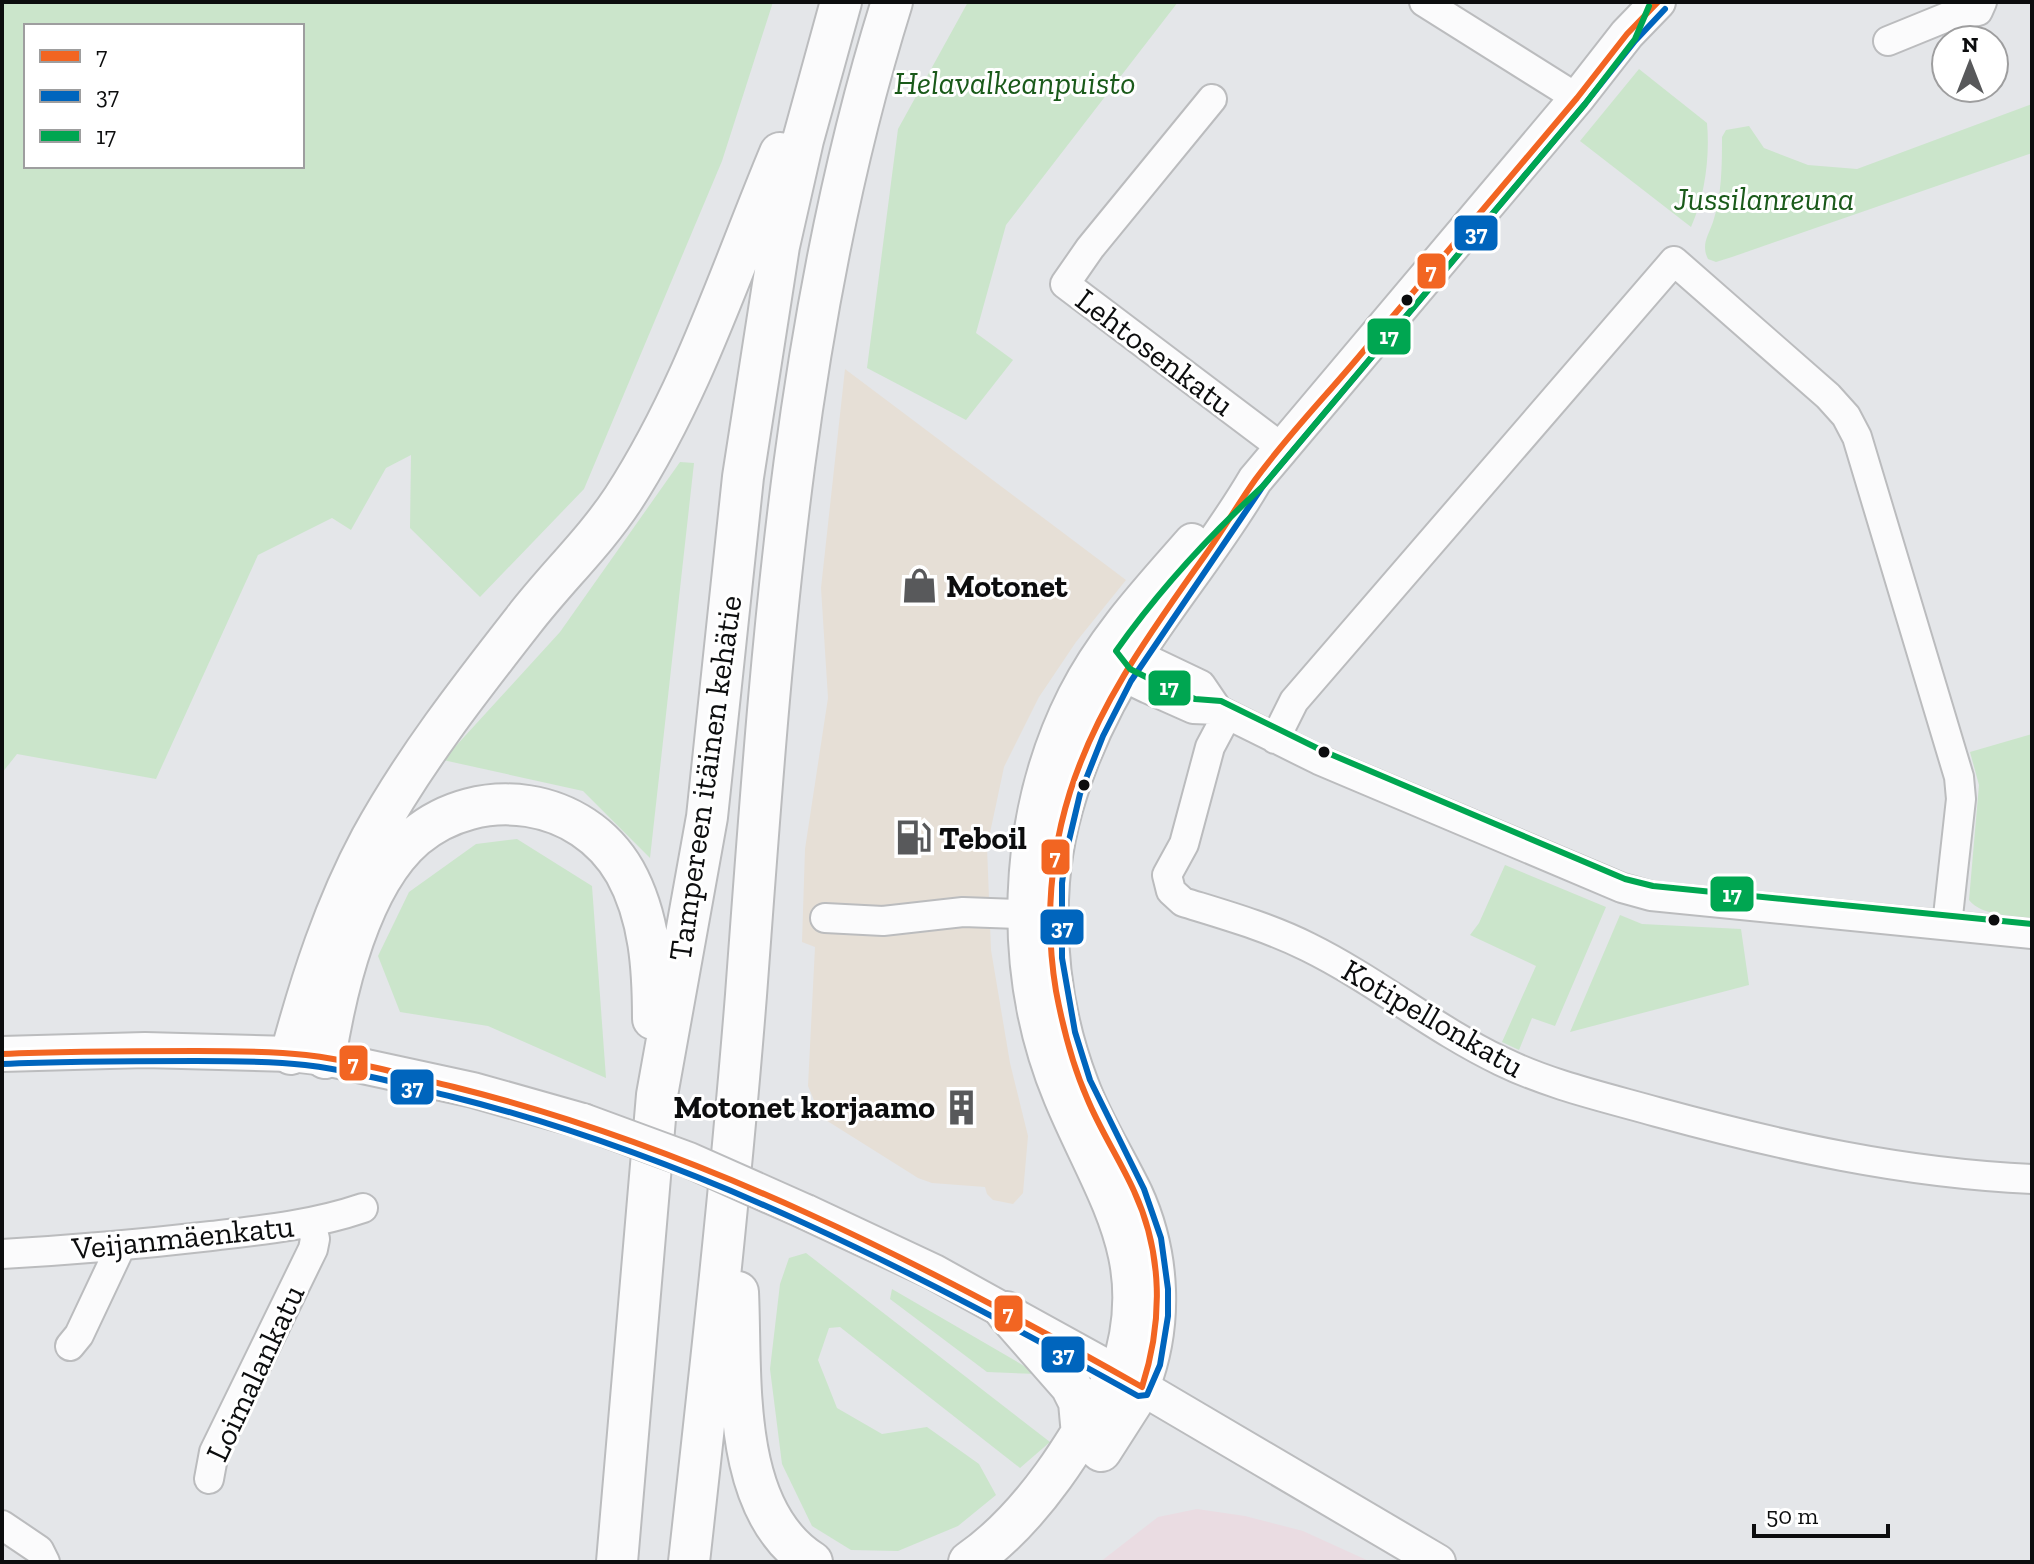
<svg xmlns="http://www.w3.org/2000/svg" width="2034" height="1564" font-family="'Zilla Slab',serif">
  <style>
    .commercial { fill: #e6dfd6 }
    .industrial { fill: #eadce2 }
    .green { fill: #cbe5cb; fill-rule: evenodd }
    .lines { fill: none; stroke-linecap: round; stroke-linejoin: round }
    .minor-casing { stroke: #bbbcbe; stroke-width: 32 }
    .major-casing { stroke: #bbbcbe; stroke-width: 38 }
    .highway-casing { stroke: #bbbcbe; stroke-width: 44 }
    .minor { stroke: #fbfbfc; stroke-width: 28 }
    .major { stroke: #fbfbfc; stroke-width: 34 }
    .highway { stroke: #fbfbfc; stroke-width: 40 }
    .major-bridge-casing { stroke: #bbbcbe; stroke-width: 38; stroke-linecap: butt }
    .major-bridge { stroke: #fbfbfc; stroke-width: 34 }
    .bus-1-casing { stroke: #fff; stroke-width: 12 }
    .bus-2-casing { stroke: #fff; stroke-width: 12 }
    .bus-3-casing { stroke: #fff; stroke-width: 12 }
    .bus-1 { stroke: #f26522; stroke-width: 6 }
    .bus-2 { stroke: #0065bd; stroke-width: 6 }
    .bus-3 { stroke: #00a651; stroke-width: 6 }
    .bus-dot { fill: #0c0d0e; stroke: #fff; stroke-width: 3 }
    .labels { text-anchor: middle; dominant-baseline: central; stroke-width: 6; stroke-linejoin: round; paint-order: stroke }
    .park-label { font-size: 32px; font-style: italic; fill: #1a5a1a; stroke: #fff }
    .street-label { font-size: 32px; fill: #0c0d0e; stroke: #fff }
    .poi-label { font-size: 32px; font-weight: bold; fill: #0c0d0e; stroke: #fff; text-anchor: start }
    .line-badge { stroke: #fff; stroke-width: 3 }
    .badge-label { font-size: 22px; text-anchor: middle; font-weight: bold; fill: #fff }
  </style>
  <rect width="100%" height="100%" fill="#e4e6e9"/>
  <!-- commercial -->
  <path class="commercial" d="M845,369L1126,580L1076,642L1039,697L1004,767L987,847L991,950L1010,1063L1028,1136L1023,1193L1013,1204L993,1200L987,1194L985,1187L932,1183L918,1178L821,1117L808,1086L815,947L802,942L805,849L828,698L821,588Z"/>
  <!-- industrial -->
  <path class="industrial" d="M1197,1509L1245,1516L1303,1531L1371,1562H1100L1158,1517Z"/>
  <!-- green -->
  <path class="green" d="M2,2H773L722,161L584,489L480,597L410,528L411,455L386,468L351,530L332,518L258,555L156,779L17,754L2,773ZM26,26H302V166H26Z
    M968,2H1178L1006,225L976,333L1013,360L966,420L867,368L898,129Z
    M1639,69L1707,123C1710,157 1705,196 1691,227L1580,141Z
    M2032,104V153L1732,257L1716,262L1708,259C1701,245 1708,236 1713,222C1722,195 1722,165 1722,137L1726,130L1749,126L1764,148L1808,165L1857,169Z
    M680,462L694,463L650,858L583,791L443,760L560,632Z
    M2032,734V919C2013,915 1981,916 1969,900L1979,785L1970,752Z
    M517,839L592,886L606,1078L488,1026L400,1012L378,956L409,892L476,844Z
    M1505,865L1606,907L1555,1026L1532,1018L1519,1050L1502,1042L1536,966L1470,935L1479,923Z
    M1620,915L1642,924L1741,929L1749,985L1570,1032Z
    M806,1253L1050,1442L1020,1468L840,1327L829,1328L818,1360L837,1408L882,1434L927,1427L979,1464L996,1495L958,1526L898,1551L851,1550L812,1526L782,1464L770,1369L780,1284L789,1258Z
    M892,1289L1038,1374L987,1372L890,1299Z"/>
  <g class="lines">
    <defs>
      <path id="minor" d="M1424,2L1577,98
        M1888,41L1947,17L1978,11L1982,2
        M1212,99L1090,248L1065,284L1281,447
        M1117,652L1136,654L1201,685L1218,710L1319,760L1622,888L1651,896L2032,934
        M1111,661L1123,677L1148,689L1193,709L1218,710
        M1227,715L1210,747L1184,844L1167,875L1171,891L1183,902C1225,915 1268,927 1308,947C1375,980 1434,1029 1501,1061C1550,1085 1604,1097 1657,1112C1782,1146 1901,1173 2032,1179
        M1275,739L1294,701L1674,261L1828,396L1846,416L1857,437L1959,777L1961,799L1947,925
        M825,918L883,921L963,912L1047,915
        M2,1254C72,1250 142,1244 211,1236C263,1230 313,1225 363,1208
        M70,1346L79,1335L121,1246
        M209,1479L214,1452L313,1249L315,1239L311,1223
        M2,1525L39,1550L45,1562"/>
      <path id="major" d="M2,1054L145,1050L291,1054L325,1058L473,1090L583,1121
        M806,1212L934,1272L1117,1373L1438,1562
        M1117,1373C1156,1260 1102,1196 1061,1097C1009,972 1014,817 1075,696C1104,638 1150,589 1192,541
        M1142,1387C1166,1325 1163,1254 1135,1193C1117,1156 1095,1122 1081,1084C1056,1019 1047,951 1052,882C1058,801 1095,717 1139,650C1176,593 1220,540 1255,480L1577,98L1627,34L1658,2"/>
      <path id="highway" d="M291,1054C311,980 335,906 371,839C413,762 469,690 523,621C555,579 594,543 623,499C693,391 731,270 780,153
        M325,1058C336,989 360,884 415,837C480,783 582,797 625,872C650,917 653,969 653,1019
        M738,1292C742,1377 730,1510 812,1562
        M1006,1312L1071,1386L1079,1402L1082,1435
        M1101,1451L1142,1387
        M617,1562L657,1095L707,817L743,477L779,246L803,140L841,2
        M689,1562C710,1373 731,1184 746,995C771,661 791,324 892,2
        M969,1562C1035,1516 1078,1441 1117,1373"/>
    </defs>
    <!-- minor casing -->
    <use href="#minor" class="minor-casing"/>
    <!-- major casing -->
    <use href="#major" class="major-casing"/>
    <!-- highway casing -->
    <use href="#highway" class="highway-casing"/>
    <!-- minor -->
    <use href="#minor" class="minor"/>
    <!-- major -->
    <use href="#major" class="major"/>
    <!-- highway -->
    <use href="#highway" class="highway"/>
    <defs>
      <path id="major-bridge" d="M583,1121L689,1160L806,1212"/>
    </defs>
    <!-- major-bridge casing -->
    <use href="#major-bridge" class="major-bridge-casing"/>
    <!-- major-bridge -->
    <use href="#major-bridge" class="major-bridge"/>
    <defs>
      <path id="bus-1" d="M2,1054C67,1051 131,1051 196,1051C233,1051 269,1051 306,1055C356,1061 405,1075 454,1087C699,1148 923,1263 1142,1387C1163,1322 1163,1254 1134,1191C1120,1160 1100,1130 1087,1098C1072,1064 1063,1028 1056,991C1045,925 1050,856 1070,792C1098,703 1153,629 1206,554C1223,530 1238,504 1255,480C1287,436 1326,396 1361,354C1433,269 1505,183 1577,98L1627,34L1658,2"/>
      <path id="bus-2" d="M2,1064C67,1061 131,1061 196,1061C232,1061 269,1061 305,1065C355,1071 404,1085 453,1097C698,1158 919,1274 1138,1396L1147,1395L1160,1365L1168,1316V1289L1161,1238L1144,1189L1090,1080L1075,1032L1062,958V883L1066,853L1080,794L1103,736L1131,681L1263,486L1585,104L1635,41L1665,9"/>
      <path id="bus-3" d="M1649,6L1635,39L1585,104L1263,486C1208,537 1159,590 1116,651L1130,669L1152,680L1195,699L1221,701L1323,751L1625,879L1653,886L2032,924"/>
    </defs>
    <!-- bus-1 casing -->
    <use href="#bus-1" class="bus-1-casing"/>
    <!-- bus-2 casing -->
    <use href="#bus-2" class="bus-2-casing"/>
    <!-- bus-3 casing -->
    <use href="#bus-3" class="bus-3-casing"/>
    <!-- bus-1 -->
    <use href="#bus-1" class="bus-1"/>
    <!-- bus-2 -->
    <use href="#bus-2" class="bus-2"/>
    <!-- bus-3 -->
    <use href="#bus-3" class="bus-3"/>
  </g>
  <!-- icons -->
  <defs>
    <symbol id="shop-bare" viewBox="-9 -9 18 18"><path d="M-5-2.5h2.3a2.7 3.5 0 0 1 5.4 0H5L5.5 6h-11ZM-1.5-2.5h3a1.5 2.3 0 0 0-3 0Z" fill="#58595b" stroke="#fff" stroke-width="2.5" paint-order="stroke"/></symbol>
    <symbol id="fuel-bare" viewBox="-9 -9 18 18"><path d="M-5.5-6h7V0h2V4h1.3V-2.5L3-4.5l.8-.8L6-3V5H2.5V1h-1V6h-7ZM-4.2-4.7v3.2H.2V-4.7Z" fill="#58595b" stroke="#fff" stroke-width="2.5" paint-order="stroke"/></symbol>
    <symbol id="building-bare" viewBox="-9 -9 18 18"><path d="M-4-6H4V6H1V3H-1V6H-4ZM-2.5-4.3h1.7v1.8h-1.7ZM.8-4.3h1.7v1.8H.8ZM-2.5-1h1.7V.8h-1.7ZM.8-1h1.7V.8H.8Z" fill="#58595b" stroke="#fff" stroke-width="2.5" paint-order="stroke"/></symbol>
  </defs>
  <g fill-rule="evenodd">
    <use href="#shop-bare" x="894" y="560" width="51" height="51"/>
    <use href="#fuel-bare" x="888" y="812" width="51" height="51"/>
    <use href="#building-bare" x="936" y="1082" width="51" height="51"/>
  </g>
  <!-- markers -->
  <g class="bus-dot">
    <circle cx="1407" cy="300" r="7"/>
    <circle cx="1324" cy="752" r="7"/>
    <circle cx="1084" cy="785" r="7"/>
    <circle cx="1994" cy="920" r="7"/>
  </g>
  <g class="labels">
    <!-- park labels -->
    <g class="park-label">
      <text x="1015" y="83">Helavalkeanpuisto</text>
      <text x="1764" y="199">Jussilanreuna</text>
    </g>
    <!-- street labels -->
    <g class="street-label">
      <text transform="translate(1155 352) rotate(37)">Lehtosenkatu</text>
      <text transform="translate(705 778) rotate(-82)">Tampereen itäinen kehätie</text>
      <text transform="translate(1433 1018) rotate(30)">Kotipellonkatu</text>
      <text transform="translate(183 1237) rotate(-6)">Veijanmäenkatu</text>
      <text transform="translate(255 1373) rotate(-65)">Loimalankatu</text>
    </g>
    <!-- poi labels -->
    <g class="poi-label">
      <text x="946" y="586">Motonet</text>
      <text x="939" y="838">Teboil</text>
      <text x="935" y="1107" text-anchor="end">Motonet korjaamo</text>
    </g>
  </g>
  <g class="line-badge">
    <rect x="1453" y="214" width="46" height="38" rx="8" fill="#0065bd"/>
    <rect x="1416" y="252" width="31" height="38" rx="8" fill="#f26522"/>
    <rect x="1366" y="317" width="46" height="39" rx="8" fill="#00a651"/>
    <rect x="1147" y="669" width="45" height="38" rx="8" fill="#00a651"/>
    <rect x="1040" y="838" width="31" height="38" rx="8" fill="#f26522"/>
    <rect x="1709" y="875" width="46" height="38" rx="8" fill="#00a651"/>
    <rect x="1039" y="908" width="46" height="38" rx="8" fill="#0065bd"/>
    <rect x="338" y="1044" width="31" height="38" rx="8" fill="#f26522"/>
    <rect x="389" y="1068" width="46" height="38" rx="8" fill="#0065bd"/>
    <rect x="993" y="1294" width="31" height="39" rx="8" fill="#f26522"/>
    <rect x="1040" y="1335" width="46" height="39" rx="8" fill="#0065bd"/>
  </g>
  <g class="badge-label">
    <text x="1476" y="241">37</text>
    <text x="1431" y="279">7</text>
    <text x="1389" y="344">17</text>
    <text x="1169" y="695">17</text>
    <text x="1055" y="865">7</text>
    <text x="1732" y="902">17</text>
    <text x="1062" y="935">37</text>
    <text x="353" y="1071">7</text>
    <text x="412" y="1095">37</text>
    <text x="1008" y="1321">7</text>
    <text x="1063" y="1362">37</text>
  </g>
  <!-- border -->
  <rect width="2034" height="1564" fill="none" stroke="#0c0d0e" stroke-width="8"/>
  <!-- legend -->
  <rect x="24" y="24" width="280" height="144" fill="#ffffff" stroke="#9e9e9f" stroke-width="2"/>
  <rect x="40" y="50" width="40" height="12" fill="#f26522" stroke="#9e9e9f" stroke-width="2"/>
  <text x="96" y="64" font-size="24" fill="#0c0d0e">7</text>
  <rect x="40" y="90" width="40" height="12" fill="#0065bd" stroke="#9e9e9f" stroke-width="2"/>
  <text x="96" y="104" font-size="24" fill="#0c0d0e">37</text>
  <rect x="40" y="130" width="40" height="12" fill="#00a651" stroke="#9e9e9f" stroke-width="2"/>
  <text x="96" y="144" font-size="24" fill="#0c0d0e">17</text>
  <!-- north arrow -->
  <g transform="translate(1970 64)"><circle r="38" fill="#ffffff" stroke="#9e9e9f" stroke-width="2"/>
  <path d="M0-6L14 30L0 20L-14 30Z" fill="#58595b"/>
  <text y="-12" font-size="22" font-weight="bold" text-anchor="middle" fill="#0c0d0e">N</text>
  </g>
  <!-- scale -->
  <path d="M1754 1524v12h134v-12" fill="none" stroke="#0c0d0e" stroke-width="4"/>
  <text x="1766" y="1524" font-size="24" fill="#0c0d0e" stroke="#ffffff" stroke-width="6" paint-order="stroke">50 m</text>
</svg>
